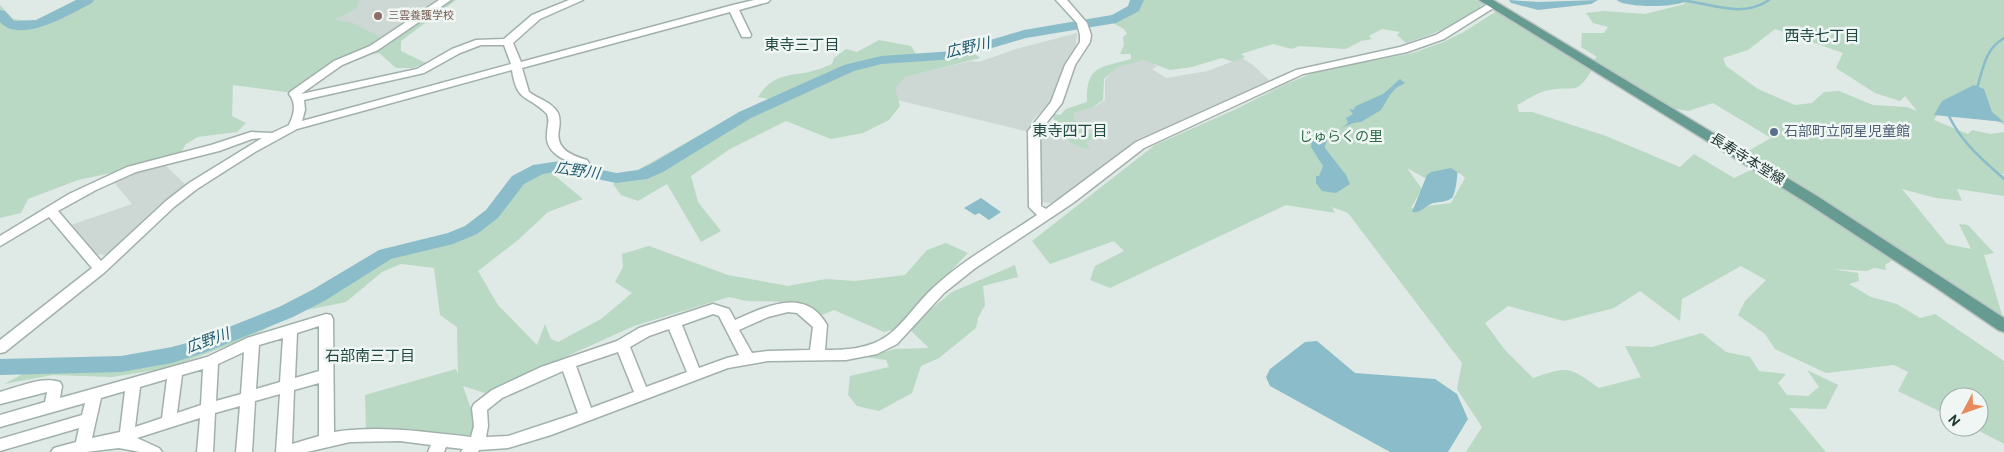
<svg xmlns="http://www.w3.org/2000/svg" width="2004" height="452" font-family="Overpass,'Noto Sans JP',sans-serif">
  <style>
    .built { fill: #cdd8d4 }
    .green { fill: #b9d9c4; fill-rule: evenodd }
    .water { fill: #8abcca }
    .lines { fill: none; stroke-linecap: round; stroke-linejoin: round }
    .stream { stroke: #8abcca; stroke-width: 2.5 }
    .river { fill: #8abcca; fill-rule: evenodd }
    .minor-casing { stroke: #a2b0ac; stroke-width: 3 }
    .major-casing { stroke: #bcc3c2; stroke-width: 3 }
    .minor { fill: #fff; fill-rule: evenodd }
    .major { fill: #669b91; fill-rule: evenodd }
    .education-dot { fill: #8d6e63; stroke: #eff6f3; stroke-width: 2 }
    .service-dot { fill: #5c6f8a; stroke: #eff6f3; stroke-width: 2 }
    .labels { text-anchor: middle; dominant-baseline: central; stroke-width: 5; stroke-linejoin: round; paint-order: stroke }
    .far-education-label { font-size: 11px; fill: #785e54; stroke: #eff6f3; text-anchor: start }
    .service-label { font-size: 14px; fill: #4e5e75; stroke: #eff6f3; text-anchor: start }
    .park-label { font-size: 14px; fill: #2f6b4a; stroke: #eff6f3 }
    .street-label { font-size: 14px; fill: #213733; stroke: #eff6f3 }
    .neighbourhood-label { font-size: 15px; fill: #1f4741; stroke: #eff6f3 }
    .water-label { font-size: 15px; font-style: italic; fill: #205b6e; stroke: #eff6f3 }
  </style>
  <rect width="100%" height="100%" fill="#dfe9e5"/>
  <!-- built -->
  <path class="built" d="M359,0H444L381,40L331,20Z
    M1077,33L1076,45L1064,64L1053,98L1032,121L1029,132L893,99L894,90L903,77L971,61L979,62L1016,49Z
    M1242,58L1253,65L1271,82L1159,132L1051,203L1040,202L1037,132L1048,124L1058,122L1091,138L1072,118V112L1096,106L1105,100V80L1117,67L1136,60H1149L1157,67L1152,69L1166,78L1207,71Z
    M164,164L187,186L109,255L93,254L71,225L132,204L113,181L131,173Z"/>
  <!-- green -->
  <path class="green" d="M80,0H360L356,9L334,20L353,23L384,39L449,0H456L401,41V51L426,63L413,68H396L379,53L341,60L293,93L233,85L232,116L246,123L237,132L198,137L186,144L177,159L78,180L28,199L21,213L0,218V5L13,19L39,22Z
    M1140,0H1476L1483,4C1464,24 1432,34 1406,43L1397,35L1400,32L1382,29L1369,36L1372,39L1361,41L1346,49L1299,46L1292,49L1273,44L1241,54L1245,57L1234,62L1222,58L1192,67L1170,70L1143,60L1118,67L1104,79L1103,100L1093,107L1073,113L1074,119L1087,134L1095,133L1098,136L1085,142L1090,149C1086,148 1081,148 1077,146C1067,141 1053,125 1053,114L1060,115L1066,109L1087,102C1086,65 1100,68 1131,59V54H1120L1124,45L1123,37L1127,34L1124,29L1111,22C1122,18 1136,12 1140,0Z
    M1682,0H2004V125L1983,113L1942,108L1934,120L1968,134L1972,130L1991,134L2004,132V174H2002L2004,176V196L1957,189L1962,201L1936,198L1902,189L1947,244L1971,249L1959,224L1968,225L1994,253L1984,255L2004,321L1743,154L1771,138L1713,103L1688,111L1671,108L1591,62L1597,57L1581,47L1582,33H1604L1608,27L1593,23L1586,13L1604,11L1645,14L1685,4ZM1775,29L1843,53L1836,68L1875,93L1900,101L1905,96L1917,111L1907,107L1873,105L1839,91L1824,92L1812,103L1795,105L1758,89L1726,66L1723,58L1748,50Z
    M1497,11L1592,70C1575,97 1575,85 1550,90C1539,91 1527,100 1517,105L1519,112H1532L1606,136L1680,167L1694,154L1734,178L1753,169L1894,259L1885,265L1886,270L1874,268L1867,271L1832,269L1858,273L1859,281L1849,284L1871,297L1897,304L1920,318L1935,314L2004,361V444L1972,427H1979V397H1949V416L1898,391L1908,372L1894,365L1826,373L1775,349L1765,334L1738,315L1745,301L1766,280L1741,266L1682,299L1680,321L1640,291L1614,308L1564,321L1508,306L1485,323L1505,350L1533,378C1569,366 1568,366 1599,388L1641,377L1625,346L1652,347L1702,333L1726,352L1750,357L1759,371L1786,374L1778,383L1787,395L1808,396L1819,387L1807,370L1838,385L1826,409L1789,408L1826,452H1466L1482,427L1457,389L1462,363L1348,213L1332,207L1335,213L1286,205L1110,288L1090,280L1095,266L1124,251L1114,241L1050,264L1032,241L1155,145L1234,110L1286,84L1318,71L1413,53L1441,43L1462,33ZM1407,168L1425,178L1460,173L1465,178L1451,203L1411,208L1422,189Z
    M879,40L911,46L916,54H948L968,49L980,58L905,77L895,88L900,106L889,120L863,133L831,139L786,121L730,149L691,176L698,202L721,231L701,242L667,184L638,201L621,195L613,184L728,119L774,100L758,97C772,75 786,76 809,72C817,70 825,67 832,64L834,58L846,49L857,52Z
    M549,171L583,199L548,212L518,240L478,271L498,305L537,345L545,324L551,339L558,342L601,319L632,293L615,282L623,267L622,254L649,246L728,275L788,286L826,279L855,281L905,275L927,250L946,243L968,253L895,329L884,332L834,310L822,315L799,302L747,301L729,297L634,326L485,393L463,386L478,429L472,438L387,428L366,430L365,395L456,369L458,374L457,327L440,315L434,268L401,264L382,272L346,302L302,311L245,339L168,368L112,377L53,375L4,384L30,370L121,368L189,354L257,327L329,292L373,263L394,255L466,238L492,219L527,178Z
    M1015,265L1018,277L983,286L985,305L978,318L976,328L939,358L921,366L912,393L879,411L857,406L848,395L850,376L889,367L886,360L866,357L895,349L929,348L908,328L952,292Z"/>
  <!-- water -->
  <path class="water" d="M1400,79L1405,83L1396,88L1390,95L1381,110L1361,122C1349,122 1325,135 1325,148L1346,175L1350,184L1336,193L1322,191L1316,183V176H1319L1323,166L1311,147L1312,141C1317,136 1322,137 1328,135C1335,133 1342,128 1348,123L1346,118L1353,114L1349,109L1353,110L1356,106L1383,94Z
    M1974,85L1984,89L1992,112L2004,122L1934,115L1942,101Z
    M1451,168L1457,172C1458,176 1455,195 1452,198C1447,202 1439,202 1433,203C1425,206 1420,214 1412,212L1427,175L1431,172Z
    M981,198L1001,212L989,220L979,213L975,215L964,208Z
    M1317,341L1355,373L1435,379L1457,394L1468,419L1448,452H1390L1270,386L1266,377L1270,369L1305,342Z"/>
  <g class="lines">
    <!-- stream -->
    <path class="stream" d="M1680,0C1710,3 1742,19 1769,0
      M1977,88C1983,69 1985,49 2004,38
      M1953,114L1949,116C1961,142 1983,160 2004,179"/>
    <!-- river -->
    <path class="river" d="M76,0H94L92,3C70,14 21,45 0,22V10L5,11L14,21L36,20Z
      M1130,0H1144L1139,11L1116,23L1026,38L955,59L881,64L854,71L751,118L663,172L647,179L616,183L560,171L543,174L524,184L498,218L477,234L453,244L391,259L326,300L293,317L206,352L172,363L121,372L0,375V359L121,356L172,347L194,341L279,307L312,290L379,250L448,233L465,226L486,210L512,176L533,165L560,161L616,173L638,170L651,164L739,112L844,65L881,56L954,51L1024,30L1112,15L1128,6Z
      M1509,0L1538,2L1598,0L1591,4L1538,10L1511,3Z
      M1617,0H1687C1680,8 1624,8 1617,0Z"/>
    <defs>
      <path id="minor" d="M439,0H451L378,50L342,65L301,94L417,69L452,49L476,40L504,39L532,15L569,0H583L540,19L513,43L521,62L733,5L754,0H770L768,2L739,10L751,35L750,37H742L730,12L522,68L529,92C538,99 552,102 558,113C560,118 560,123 559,129C555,149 571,155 587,160L589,163L583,170H575L573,167L575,164C561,159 545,151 547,134C547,127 550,121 547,114C528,94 517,104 512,70L297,129L255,152L197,189L174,207L105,272L5,352L0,353V340L92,268L49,217L0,246V236L69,194L127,167L211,145L251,132L272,133L289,125C294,114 297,104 289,94L290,92L334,61L370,46ZM481,45H504L511,64L302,121L305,110L304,100L424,73L460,53ZM262,138L189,183L166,201L101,261L58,211L96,190L136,172L219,151L252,139Z
        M1056,0H1067L1087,23L1091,35L1090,42L1075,65L1062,103L1040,131L1041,206L1046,209L1136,142L1296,70L1400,47L1436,35L1490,3H1496L1498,5L1444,39L1407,52L1303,74L1144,148L1073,203L974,269L944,293L897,344L877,354L846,360L768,361L728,368L551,435L508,448L479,450L478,452H461L463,449L446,447L444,452H428L431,445L400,441L350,442L307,452H276L280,394L255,401L252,452H236L240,406L215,413L213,452H197L200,418L137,438L159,448L162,452H140L119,448L86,452H51L54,448L76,442L79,428L0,451V439L82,415L85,403L0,427V415L45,402L47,392L0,404V392C18,387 42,376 60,382L62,386L60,398L207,357L247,338L326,314L331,315L333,319L334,432C380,425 425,432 471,437L474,426L472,408L474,404L492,390L541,367L617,341L639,328L713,304L729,309L735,320C765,307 805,286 827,325L825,350C845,350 869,349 887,336C904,324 918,301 934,287C964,259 1003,238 1037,215L1029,207L1028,131L1051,102L1065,65L1080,42V35L1077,23ZM788,312L797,313L813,327L810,350L768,351L752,353L739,330L768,317ZM713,314L719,316L739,355L727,358L699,368L682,325ZM319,326V371L295,378L297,333ZM669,329L687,372L646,387L630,347L649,336ZM283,338L280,382L256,389L259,345ZM244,352L241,394L216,401L218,364ZM618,352L634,392L591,408L576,366ZM203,369L201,405L177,413L182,375ZM563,371L578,413L508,436L486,437L488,426L487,410L502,398ZM167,379L162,418L135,427L140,387ZM319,383V436L292,444L294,390ZM125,391L120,432L92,438L101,398Z"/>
      <path id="major" d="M1479,0H1493L1817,196L2004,318V332L1998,330L1935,287L1807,203Z"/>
    </defs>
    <!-- minor casing -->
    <use href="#minor" class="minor-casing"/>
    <!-- major casing -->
    <use href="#major" class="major-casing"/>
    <!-- minor -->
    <use href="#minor" class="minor"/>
    <!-- major -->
    <use href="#major" class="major"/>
  </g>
  <!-- markers -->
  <circle class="education-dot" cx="378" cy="16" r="5"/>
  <circle class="service-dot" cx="1774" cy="132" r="5"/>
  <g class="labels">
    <!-- far-education labels -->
    <g class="far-education-label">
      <text x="388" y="16">三雲養護学校</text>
    </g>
    <!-- service labels -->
    <g class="service-label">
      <text x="1784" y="132">石部町立阿星児童館</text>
    </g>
    <!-- park labels -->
    <g class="park-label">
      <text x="1341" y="137">じゅらくの里</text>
    </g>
    <!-- street labels -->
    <g class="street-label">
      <text transform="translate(1747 160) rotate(32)">長寿寺本堂線</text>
    </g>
    <!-- neighbourhood labels -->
    <g class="neighbourhood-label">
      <text x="1822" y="37">西寺七丁目</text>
      <text x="802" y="46">東寺三丁目</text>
      <text x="1070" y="132">東寺四丁目</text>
      <text x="370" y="357">石部南三丁目</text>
    </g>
    <!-- water labels -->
    <g class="water-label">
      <text transform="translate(968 49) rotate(-13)">広野川</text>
      <text transform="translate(577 172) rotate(8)">広野川</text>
      <text transform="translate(208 342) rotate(-20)">広野川</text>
    </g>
  </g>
  <!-- north arrow -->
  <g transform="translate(1964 412) rotate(229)"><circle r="24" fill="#eff6f3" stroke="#9daaa6"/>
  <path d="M0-4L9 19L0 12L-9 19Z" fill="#e78a5e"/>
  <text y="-8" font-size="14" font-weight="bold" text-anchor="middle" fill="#213733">N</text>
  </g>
</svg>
